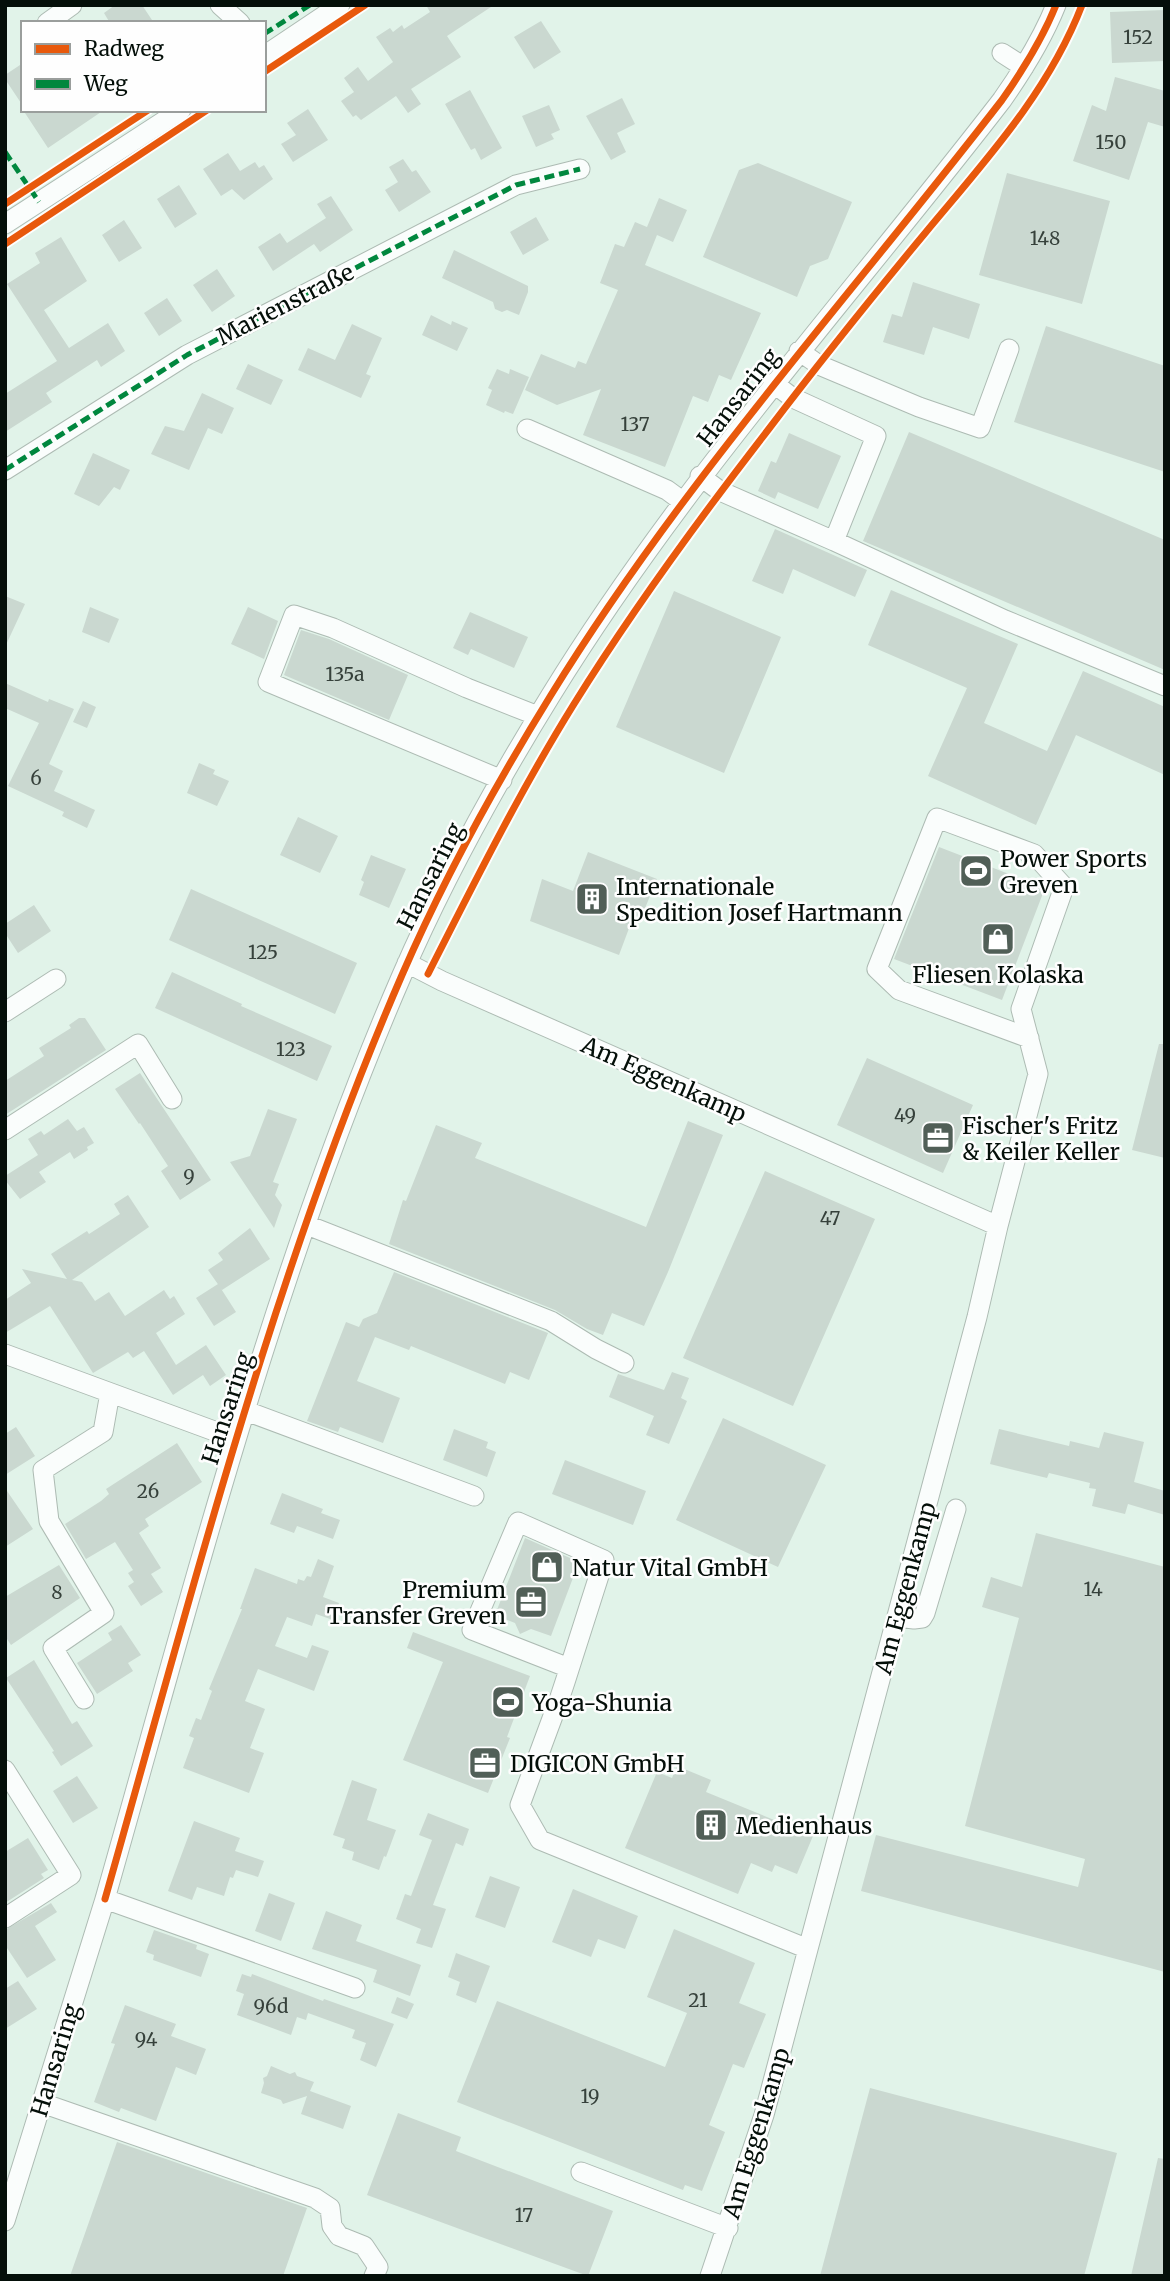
<svg xmlns="http://www.w3.org/2000/svg" width="1170" height="2281" font-family="Merriweather,serif">
  <style>
    .building { fill: #cad8d0 }
    .lines { fill: none; stroke-linecap: round; stroke-linejoin: round }
    .minor-casing { stroke: #adbbb3; stroke-width: 21 }
    .minor { stroke: #fafdfc; stroke-width: 19 }
    .quiet { stroke: #00873e; stroke-width: 5; stroke-dasharray: 10 5; stroke-linecap: butt }
    .cycleway-casing { stroke: #fefefe; stroke-width: 11 }
    .cycleway { stroke: #e8590c; stroke-width: 7 }
    .labels { text-anchor: middle; dominant-baseline: central; stroke-width: 5; stroke-linejoin: round; paint-order: stroke }
    .number-label { font-size: 19px; fill: #36413b }
    .street-label { font-size: 23px; fill: #040f09; stroke: #fefefe }
    .poi-label { font-size: 23px; fill: #040f09; stroke: #fefefe; text-anchor: start }
  </style>
  <rect width="100%" height="100%" fill="#e1f3e9"/>
  <!-- building -->
  <path class="building" d="M115,5H142L154,23H110L104,13Z
    M426,5H494L447,36L461,57L411,89L421,104L408,113L396,96L361,120L356,115L353,117L341,101L354,92L344,78L358,67L368,81L393,62L376,37L390,28L393,32L402,25L404,29L430,12Z
    M1165,10V61L1112,63L1110,12Z
    M541,21L561,52L534,69L514,37Z
    M23,63V106L5,79V75Z
    M1115,77L1165,91V127L1148,122L1129,180L1073,161L1092,105L1106,111Z
    M470,90L502,148L481,160L475,148L471,150L445,104Z
    M622,98L635,124L617,133L626,152L611,160L586,116Z
    M549,105L560,130L551,134L554,139L536,147L522,116Z
    M308,109L328,140L293,162L281,144L296,135L287,123Z
    M23,110H104L48,148Z
    M228,153L240,171L255,162L259,168L264,165L273,179L244,200L232,189L221,196L203,169Z
    M403,159L412,172L416,170L431,192L399,212L385,190L398,182L389,167Z
    M758,163L852,202L828,259L810,266L797,297L703,257L739,170Z
    M1007,173L1110,201L1082,304L979,275Z
    M179,185L197,214L175,228L157,199Z
    M331,196L353,230L320,252L314,244L273,271L258,247L280,233L287,243L326,218L317,204Z
    M659,198L687,210L673,242L657,235L645,265L761,313L731,380L719,375L708,402L693,396L665,467L583,435L601,389L557,405L525,390L541,354L575,368L578,361L586,364L618,290L600,283L615,244L624,247L635,222L647,227Z
    M536,217L549,240L523,255L510,232Z
    M124,220L142,248L119,262L102,235Z
    M61,237L87,281L44,310L69,348L108,323L125,351L101,367L97,360L46,393L52,402L5,432V394L57,361L7,284L40,263L35,253Z
    M454,250L528,286V292L519,315L507,310L502,312L495,309L493,302L442,278Z
    M217,269L235,296L212,312L193,285Z
    M913,282L980,304L969,339L933,327L924,355L883,342L892,314L902,317Z
    M167,298L182,321L159,336L144,313Z
    M431,315L451,325L452,321L468,328L457,351L422,335Z
    M352,324L382,338L366,374L371,376L361,398L298,370L308,348L335,360Z
    M1046,326L1165,366V472L1014,422Z
    M248,364L283,380L271,405L236,389Z
    M497,369L509,374L510,369L529,377L513,414L505,411L504,413L486,405L492,390L488,388Z
    M202,393L234,408L222,434L208,428L189,470L151,454L165,426L184,431Z
    M909,432L1165,540V670L863,541Z
    M789,433L841,456L818,509L778,492L775,499L758,491L771,461L776,463Z
    M93,453L130,470L120,490L114,487L99,506L74,494Z
    M775,529L867,570L855,597L793,569L783,594L752,581Z
    M891,590L1018,644L984,723L1047,751L1083,671L1165,707V775L1076,735L1036,825L928,776L967,688L868,645Z
    M674,591L781,637L724,773L616,727Z
    M5,596L25,604L5,647Z
    M90,607L119,619L109,643L82,632Z
    M248,607L278,621L264,659L231,644Z
    M470,612L528,637L514,668L471,649L468,655L453,648Z
    M301,630L329,639L408,675L389,720L284,675Z
    M5,683L48,702L49,699L74,709L49,764L63,771L54,791L95,810L87,828L62,816L64,812L8,786L39,723L5,708Z
    M83,701L96,707L87,728L73,722Z
    M199,763L215,770L213,774L229,781L217,806L187,793Z
    M298,817L338,836L320,873L280,855Z
    M939,847L1045,888L1002,1000L894,959Z
    M588,852L657,879L641,918L634,915L619,955L530,921L542,879L573,891Z
    M371,855L406,869L389,908L359,895L364,882L361,880Z
    M191,889L357,963L335,1014L169,940Z
    M34,905L51,931L18,953L5,933V924Z
    M172,972L242,1004L241,1006L332,1046L317,1081L155,1008Z
    M79,1018H85L106,1050L5,1115V1081L44,1056L39,1048L71,1028L69,1025Z
    M1159,1044H1165V1158L1132,1150Z
    M867,1058L973,1105L943,1173L837,1125Z
    M140,1073L211,1180L180,1200L161,1171L168,1166L140,1123L139,1124L115,1089Z
    M268,1109L297,1119L273,1182L279,1184L275,1195L282,1205L274,1228L230,1162L250,1156Z
    M68,1119L77,1131L84,1127L94,1143L87,1147L88,1150L74,1159L70,1152L39,1172L46,1182L20,1199L5,1180V1176L38,1155L28,1139L41,1131L44,1135Z
    M688,1121L723,1135L668,1272L644,1326L612,1313L603,1335L587,1329L555,1310L389,1244L403,1200L406,1201L436,1125L482,1143L475,1158L646,1227Z
    M765,1171L875,1219L793,1406L683,1358Z
    M128,1195L149,1227L72,1280L82,1282L95,1301L109,1292L125,1316L164,1290L170,1299L174,1296L185,1314L156,1333L176,1365L206,1345L226,1375L210,1386L203,1375L173,1395L144,1351L133,1358L128,1352L93,1373L50,1306L5,1333V1300L31,1283L22,1269L67,1279L51,1254L87,1231L89,1234L120,1214L114,1204Z
    M250,1228L270,1259L222,1290L208,1270L223,1260L218,1253Z
    M394,1272L548,1333L529,1380L510,1372L505,1384L411,1346L409,1350L375,1337L357,1381L400,1398L383,1443L340,1427L338,1432L307,1421L346,1322L359,1327L363,1319L377,1313Z
    M218,1284L236,1312L214,1326L196,1298Z
    M672,1372L689,1378L681,1398L687,1401L669,1444L646,1435L654,1416L609,1397L618,1374L664,1390Z
    M723,1418L826,1465L778,1567L676,1520Z
    M16,1427L35,1456L5,1475V1434Z
    M454,1429L488,1442L486,1448L496,1452L487,1477L443,1460Z
    M999,1429L1069,1446L1070,1441L1099,1448L1104,1432L1144,1442L1134,1482L1165,1491V1515L1128,1504L1125,1514L1092,1506L1096,1489L1089,1488L1090,1483L1049,1473L1047,1478L990,1464Z
    M177,1443L202,1482L145,1519L149,1526L139,1533L161,1568L151,1574L163,1592L141,1606L128,1586L134,1582L128,1573L133,1570L115,1542L86,1559L65,1524L101,1501L109,1494L106,1489Z
    M565,1460L646,1491L633,1525L552,1494Z
    M5,1488L33,1529L5,1547Z
    M282,1493L323,1509L321,1513L340,1520L333,1539L297,1526L294,1533L270,1524Z
    M1036,1533L1165,1567V1972L861,1891L876,1835L1078,1887L1085,1859L965,1826L1019,1618L982,1607L991,1577L1022,1587Z
    M525,1538L579,1562L551,1636L531,1629L520,1634L515,1623L495,1615Z
    M318,1559L334,1566L323,1597L339,1603L333,1620L316,1614L312,1626L287,1617L275,1646L307,1658L312,1645L329,1651L314,1691L258,1669L245,1701L265,1709L250,1748L264,1753L249,1793L183,1768L194,1738L189,1736L196,1718L201,1720L212,1691L209,1689L242,1609H240L255,1568L297,1584L298,1579L304,1581L307,1576L311,1577Z
    M59,1565L80,1598L11,1645L5,1636V1597Z
    M121,1625L141,1655L128,1663L133,1671L97,1694L77,1663L112,1640L108,1633Z
    M413,1632L530,1676L507,1737L510,1738L488,1793L403,1760L443,1662L407,1648Z
    M34,1660L72,1724L77,1721L93,1746L61,1766L52,1752L54,1751L6,1678Z
    M677,1766L711,1780L706,1792L813,1836L797,1874L775,1865L772,1872L751,1863L738,1894L625,1848L657,1772L672,1778Z
    M77,1776L98,1808L73,1823L53,1791Z
    M352,1780L377,1789L367,1820L396,1830L386,1857L384,1856L379,1870L352,1860L354,1852L342,1848L345,1839L333,1835Z
    M428,1813L469,1829L463,1846L456,1843L433,1905L446,1909L432,1948L416,1943L421,1929L396,1919L405,1894L411,1896L432,1840L419,1835Z
    M194,1821L240,1838L235,1851L264,1861L258,1877L236,1870L233,1878L230,1877L224,1896L197,1887L192,1900L168,1891Z
    M28,1838L48,1870L41,1874L44,1878L5,1903V1852Z
    M490,1876L520,1887L505,1928L475,1917Z
    M573,1889L638,1916L625,1949L598,1939L591,1957L552,1942Z
    M269,1893L295,1903L281,1941L255,1931Z
    M51,1903L57,1912L35,1926L56,1960L27,1978L5,1945V1930Z
    M326,1911L362,1925L356,1941L421,1965L410,1996L373,1982L377,1970L312,1949Z
    M674,1929L755,1963L739,2003L766,2014L744,2068L733,2064L709,2125L725,2132L702,2191L685,2185L683,2190L457,2102L497,2001L665,2067L687,2013L647,1997Z
    M154,1930L197,1945L196,1949L209,1954L201,1977L153,1960L154,1955L146,1952Z
    M456,1953L490,1966L476,2003L456,1995L460,1982L448,1977Z
    M242,1974L251,1977L252,1974L323,2001L324,1999L394,2024L376,2067L360,2060L366,2043L352,2038L355,2030L308,2013L306,2020L297,2017L291,2035L237,2015L244,1994L236,1991Z
    M18,1981L37,2009L5,2029V1989Z
    M397,1997L414,2004L407,2019L391,2013Z
    M125,2005L176,2024L171,2036L206,2049L196,2075L176,2067L156,2121L121,2108L119,2112L94,2102L115,2044L111,2043Z
    M271,2066L290,2074L295,2072L297,2076L314,2082L310,2091L351,2106L343,2129L301,2114L307,2096L283,2104L281,2100L261,2093L264,2083L263,2078L267,2076Z
    M870,2088L1117,2153L1084,2276H820Z
    M398,2113L461,2137L456,2151L613,2211L588,2276L367,2195Z
    M117,2142L307,2208L283,2276H70Z
    M1158,2158L1165,2159V2276H1131Z"/>
  <g class="lines">
    <defs>
      <path id="minor" d="M220,5L240,23
        M47,23L72,5
        M1002,53L1024,67
        M264,56L340,5
        M5,224L181,110
        M799,351L819,365L919,407L980,428L1009,349
        M527,429L667,490L682,501
        M5,470L187,355L516,185L580,169
        M700,476L720,491L834,541L876,436L793,398L773,383
        M834,541L1005,620L1165,686
        M502,780L268,682L294,615L333,628L467,688L538,716
        M407,963L442,981L998,1226L977,1317L808,1949
        M5,1012L56,979
        M5,1130L138,1044L172,1099
        M307,1225L551,1321L596,1349L624,1363
        M998,1226L1038,1074L1021,1009L1064,887L1034,854L937,818L877,969L899,990L1029,1038
        M5,1354L236,1439
        M246,1411L474,1496
        M897,1617L914,1619L922,1618L925,1613L956,1509
        M569,1668L472,1630L518,1522L604,1560L565,1682L560,1697L520,1805L540,1840L808,1949L764,2115L710,2276
        M84,1699L53,1648L104,1613L49,1521L43,1470L103,1432L110,1393
        M5,1770L71,1875L5,1918
        M105,1899C193,1590 274,1270 402,975C444,878 496,784 551,695C682,482 850,297 1002,100C1023,70 1042,40 1056,5
        M42,2103L315,2198L330,2208L332,2226L339,2236L364,2246L378,2267L374,2276
        M581,2172L728,2228
        M5,2221L105,1899L355,1988"/>
    </defs>
    <!-- minor casing -->
    <use href="#minor" class="minor-casing"/>
    <!-- minor -->
    <use href="#minor" class="minor"/>
    <!-- quiet -->
    <path class="quiet" d="M264,34L310,5
      M5,152L39,202
      M5,470L187,355L516,185L580,169"/>
    <defs>
      <path id="cycleway" d="M264,72L365,5
        M5,204L148,110
        M5,244L207,110
        M428,974C474,883 520,791 574,704C633,609 699,519 768,430C819,363 872,297 926,232C985,161 1048,93 1082,5
        M105,1899C193,1590 274,1270 402,975C444,878 496,784 551,695C682,482 850,297 1002,100C1023,70 1042,40 1056,5"/>
    </defs>
    <!-- cycleway casing -->
    <use href="#cycleway" class="cycleway-casing"/>
    <!-- cycleway -->
    <use href="#cycleway" class="cycleway"/>
  </g>
  <!-- icons -->
  <defs>
    <symbol id="stadium-square" viewBox="-11 -11 22 22"><rect x="-9" y="-9" width="18" height="18" rx="4" fill="#515f57" stroke="#fefefe"/><path d="M0-5a6.5 5 0 1 0 0 10a6.5 5 0 1 0 0-10ZM-3.5-1.8h7v3.6h-7Z" fill="#fff"/></symbol>
    <symbol id="building-square" viewBox="-11 -11 22 22"><rect x="-9" y="-9" width="18" height="18" rx="4" fill="#515f57" stroke="#fefefe"/><path d="M-4-6H4V6H1V3H-1V6H-4ZM-2.5-4.3h1.7v1.8h-1.7ZM.8-4.3h1.7v1.8H.8ZM-2.5-1h1.7V.8h-1.7ZM.8-1h1.7V.8H.8Z" fill="#fff"/></symbol>
    <symbol id="shop-square" viewBox="-11 -11 22 22"><rect x="-9" y="-9" width="18" height="18" rx="4" fill="#515f57" stroke="#fefefe"/><path d="M-5-2.5h2.3a2.7 3.5 0 0 1 5.4 0H5L5.5 6h-11ZM-1.5-2.5h3a1.5 2.3 0 0 0-3 0Z" fill="#fff"/></symbol>
    <symbol id="office-square" viewBox="-11 -11 22 22"><rect x="-9" y="-9" width="18" height="18" rx="4" fill="#515f57" stroke="#fefefe"/><path d="M-6-3h4V-5.5h4V-3h4V5H-6ZM-1-4.5V-3h2v-1.5ZM-6 0V1H6V0Z" fill="#fff"/></symbol>
  </defs>
  <g fill-rule="evenodd">
    <use href="#stadium-square" x="957" y="852" width="38" height="38"/>
    <use href="#building-square" x="573" y="880" width="38" height="38"/>
    <use href="#shop-square" x="979" y="920" width="38" height="38"/>
    <use href="#office-square" x="919" y="1119" width="38" height="38"/>
    <use href="#shop-square" x="528" y="1548" width="38" height="38"/>
    <use href="#office-square" x="512" y="1583" width="38" height="38"/>
    <use href="#stadium-square" x="489" y="1683" width="38" height="38"/>
    <use href="#office-square" x="466" y="1744" width="38" height="38"/>
    <use href="#building-square" x="692" y="1806" width="38" height="38"/>
  </g>
  <g class="labels">
    <!-- number labels -->
    <g class="number-label">
      <text x="1138" y="37">152</text>
      <text x="1111" y="142">150</text>
      <text x="1045" y="238">148</text>
      <text x="635" y="424">137</text>
      <text x="345" y="674">135a</text>
      <text x="36" y="778">6</text>
      <text x="263" y="952">125</text>
      <text x="291" y="1049">123</text>
      <text x="905" y="1115">49</text>
      <text x="189" y="1176">9</text>
      <text x="830" y="1218">47</text>
      <text x="148" y="1491">26</text>
      <text x="1093" y="1589">14</text>
      <text x="57" y="1592">8</text>
      <text x="698" y="2000">21</text>
      <text x="271" y="2006">96d</text>
      <text x="146" y="2039">94</text>
      <text x="590" y="2096">19</text>
      <text x="524" y="2215">17</text>
    </g>
    <!-- street labels -->
    <g class="street-label">
      <text transform="translate(285 304) rotate(-27)">Marienstraße</text>
      <text transform="translate(738 397) rotate(-52)">Hansaring</text>
      <text transform="translate(430 876) rotate(-63)">Hansaring</text>
      <text transform="translate(664 1079) rotate(24)">Am Eggenkamp</text>
      <text transform="translate(227 1408) rotate(-72)">Hansaring</text>
      <text transform="translate(905 1588) rotate(-75)">Am Eggenkamp</text>
      <text transform="translate(55 2060) rotate(-73)">Hansaring</text>
      <text transform="translate(756 2133) rotate(-73)">Am Eggenkamp</text>
    </g>
    <!-- poi labels -->
    <g class="poi-label">
      <text x="1000" y="858">Power Sports<tspan x="1000" dy="26">Greven</tspan></text>
      <text x="616" y="886">Internationale<tspan x="616" dy="26">Spedition Josef Hartmann</tspan></text>
      <text x="998" y="974" text-anchor="middle">Fliesen Kolaska</text>
      <text x="962" y="1125">Fischer's Fritz<tspan x="962" dy="26">&amp; Keiler Keller</tspan></text>
      <text x="572" y="1567">Natur Vital GmbH</text>
      <text x="506" y="1589" text-anchor="end">Premium<tspan x="506" dy="26">Transfer Greven</tspan></text>
      <text x="532" y="1702">Yoga-Shunia</text>
      <text x="510" y="1763">DIGICON GmbH</text>
      <text x="736" y="1825">Medienhaus</text>
    </g>
  </g>
  <!-- border -->
  <rect width="1170" height="2281" fill="none" stroke="#040f09" stroke-width="14"/>
  <!-- legend -->
  <rect x="21" y="21" width="245" height="91" fill="#fefefe" stroke="#9a9e9c" stroke-width="2"/>
  <rect x="35" y="44" width="35" height="10" fill="#e8590c" stroke="#9a9e9c" stroke-width="2"/>
  <text x="84" y="56" font-size="21" fill="#040f09">Radweg</text>
  <rect x="35" y="79" width="35" height="10" fill="#00873e" stroke="#9a9e9c" stroke-width="2"/>
  <text x="84" y="91" font-size="21" fill="#040f09">Weg</text>
</svg>
